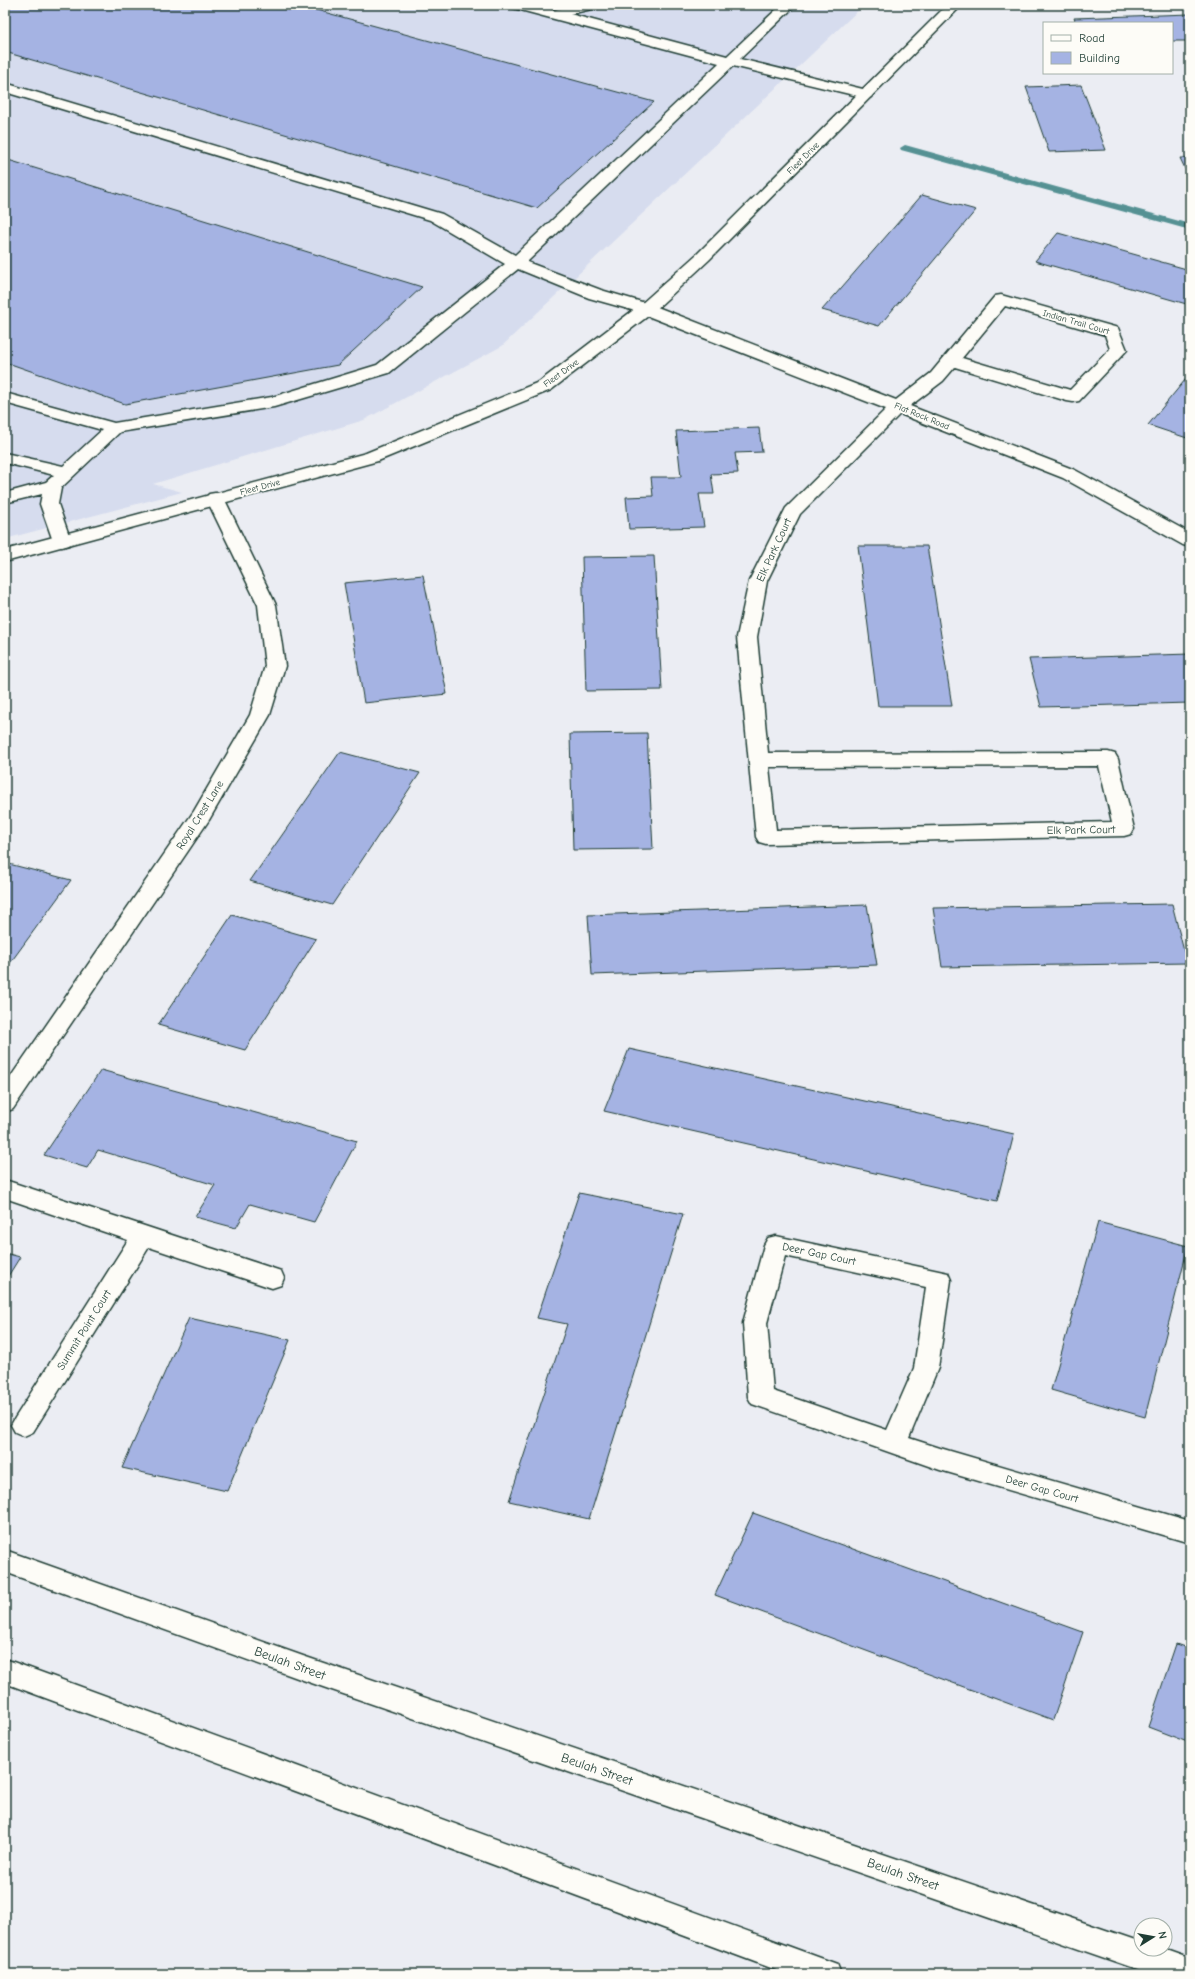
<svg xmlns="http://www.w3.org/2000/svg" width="1195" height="1979" font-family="'Comic Neue',sans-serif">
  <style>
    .built { fill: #d6dcee }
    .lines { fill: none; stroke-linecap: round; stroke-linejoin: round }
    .stream { fill: #559193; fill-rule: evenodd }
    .building { fill: #a5b3e3; stroke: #1f3d34 }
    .service-casing { stroke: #1f3d34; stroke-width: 3 }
    .minor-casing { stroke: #1f3d34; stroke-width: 3 }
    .tertiary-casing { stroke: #1f3d34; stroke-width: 3 }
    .secondary-casing { stroke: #1f3d34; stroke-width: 3 }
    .service { fill: #fdfcf7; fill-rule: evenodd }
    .minor { fill: #fdfcf7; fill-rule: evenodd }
    .tertiary { fill: #fdfcf7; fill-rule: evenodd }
    .secondary { fill: #fdfcf7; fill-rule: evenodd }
    .labels { text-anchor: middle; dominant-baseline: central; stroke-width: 4; stroke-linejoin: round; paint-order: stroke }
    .far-street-label { font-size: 9px; fill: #1f3d34; stroke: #fdfcf7 }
    .street-label { font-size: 11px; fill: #1f3d34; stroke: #fdfcf7 }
    .near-street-label { font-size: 13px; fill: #1f3d34; stroke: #fdfcf7 }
  </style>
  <rect width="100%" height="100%" fill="#ebedf3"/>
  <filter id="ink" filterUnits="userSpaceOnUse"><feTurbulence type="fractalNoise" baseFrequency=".025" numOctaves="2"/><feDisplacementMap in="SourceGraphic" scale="8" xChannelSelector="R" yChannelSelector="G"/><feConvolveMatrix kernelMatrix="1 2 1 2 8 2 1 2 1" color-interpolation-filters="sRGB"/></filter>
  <g filter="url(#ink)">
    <!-- built -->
    <path class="built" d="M5,5H864L502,346L364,420L153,484L182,492L5,539Z"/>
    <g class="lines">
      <!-- stream -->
      <path class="stream" d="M905,145L1190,224V230L901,150L900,148Z"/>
    </g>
    <!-- building -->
    <path class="building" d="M5,5H298L654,102L537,208L5,52Z
      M1190,14V41H1172V23H1076L1074,18Z
      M1081,85L1106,150L1049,152L1026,87Z
      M1180,158H1190V179Z
      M5,159L422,287L338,365L125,404L5,362Z
      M922,195L976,210L879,326L822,310Z
      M1058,233L1190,270V305L1035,261Z
      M1190,374V439L1148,425Z
      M759,428L762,452L735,453L738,473L711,474L714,494H699L704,527L629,529L626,497L653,496L651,477H681L676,431Z
      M858,546H927L952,706H878Z
      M654,556L662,690L586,691L582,557Z
      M423,575L447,694L364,703L344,583Z
      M1190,654V703L1041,707L1029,659Z
      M647,733L653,849L573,850L570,734Z
      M340,752L420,773L332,905L250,881Z
      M5,863L71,880L5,970Z
      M1172,904L1187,963L942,967L933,908Z
      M867,905L877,965L592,975L588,915Z
      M232,915L316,939L245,1050L158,1025Z
      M629,1049L1014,1134L997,1201L604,1111Z
      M101,1070L357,1141L314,1222L250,1204L236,1228L195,1217L215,1185L98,1150L87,1168L44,1155Z
      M579,1193L683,1214L589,1519L509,1501L567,1324L537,1318Z
      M1098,1222L1188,1246L1145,1417L1051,1390Z
      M5,1253L20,1257L5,1281Z
      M189,1318L290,1340L227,1491L122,1468Z
      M753,1513L1083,1632L1053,1720L715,1595Z
      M1176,1644L1190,1649V1743L1148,1727Z"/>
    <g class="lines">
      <defs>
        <path id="service" d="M511,5H534L554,10L574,5H598L596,8L570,14L727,56L781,5H796L740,59L871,91L873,94L871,97L866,98L733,66L527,262L601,290L652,305L654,309L652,313L646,314L589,298L518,269L389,373L274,407L120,432L61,488L58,504L71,541L69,545L62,547L55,545L53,541L40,504L42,494L5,503V493L46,482L54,475L5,463V453L63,466L102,430L5,403V393L114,423L272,397L377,365L505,264L430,220L5,92V83L442,214L515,255L719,63L513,8Z
          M215,493L221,494L224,498L276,605L285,666L270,715L209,820L13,1109L5,1112V1085L194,811L250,715L265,666L258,605L206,498L209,494Z
          M5,1180L281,1271L284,1278L281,1285L272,1288L149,1247L33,1432L24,1436L15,1432L11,1425L15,1418L128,1240L5,1198Z"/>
        <path id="minor" d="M1001,295L1118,328L1127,350L1079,401L1073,402L1067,401L955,367L943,381L910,406L1075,470L1190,533V547L1183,545L1063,478L900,414L800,514L767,581L757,637L768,753L1108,752L1115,754L1118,759L1134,829L1131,834L1124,836L766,844L759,842L756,837L737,637L749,581L786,508L886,409L640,313L638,309L640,305L646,304L652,305L896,400L931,373L995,296ZM1005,306L1105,335L1110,349L1070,390L962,358ZM1099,766L1112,822L776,830L769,767Z
          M776,1236L948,1273L951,1280L938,1368L909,1438L940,1448L1190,1521V1543L940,1470L752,1404L748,1397L743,1323L764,1245L768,1238ZM785,1256L926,1287L914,1368L887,1430L773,1391L767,1323Z"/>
        <path id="tertiary" d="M947,5H962L709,260L652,313L551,390L378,461L5,562V550L366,453L539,382L640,305L697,254Z"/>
        <path id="secondary" d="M5,1550L303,1656L1141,1942V1949H1162L1190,1959V1974H1151L303,1680L5,1572Z
          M5,1659L826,1960L837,1964L841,1974H787L5,1683Z"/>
      </defs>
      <!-- service casing -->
      <use href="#service" class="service-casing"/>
      <!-- minor casing -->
      <use href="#minor" class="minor-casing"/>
      <!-- tertiary casing -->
      <use href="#tertiary" class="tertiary-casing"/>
      <!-- secondary casing -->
      <use href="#secondary" class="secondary-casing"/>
      <!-- service -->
      <use href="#service" class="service"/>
      <!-- minor -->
      <use href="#minor" class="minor"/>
      <!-- tertiary -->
      <use href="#tertiary" class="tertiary"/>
      <!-- secondary -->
      <use href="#secondary" class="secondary"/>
    </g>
  </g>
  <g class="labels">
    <!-- far-street labels -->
    <g class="far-street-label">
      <text transform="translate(803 158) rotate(-45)">Fleet Drive</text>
      <text transform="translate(1076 322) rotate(16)">Indian Trail Court</text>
      <text transform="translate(561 373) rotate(-36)">Fleet Drive</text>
      <text transform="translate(922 416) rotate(22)">Flat Rock Road</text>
      <text transform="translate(260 487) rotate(-15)">Fleet Drive</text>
    </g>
    <!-- street labels -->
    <g class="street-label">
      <text transform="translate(774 550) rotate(-65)">Elk Park Court</text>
      <text transform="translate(200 815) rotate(-58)">Royal Crest Lane</text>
      <text transform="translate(1081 830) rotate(-1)">Elk Park Court</text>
      <text transform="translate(819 1254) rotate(12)">Deer Gap Court</text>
      <text transform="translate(84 1330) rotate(-58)">Summit Point Court</text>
      <text transform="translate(1042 1489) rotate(16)">Deer Gap Court</text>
    </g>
    <!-- near-street labels -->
    <g class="near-street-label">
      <text transform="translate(290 1663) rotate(20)">Beulah Street</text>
      <text transform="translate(597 1769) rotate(19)">Beulah Street</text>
      <text transform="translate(903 1874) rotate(19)">Beulah Street</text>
    </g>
  </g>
  <!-- margin -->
  <rect width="1195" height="1979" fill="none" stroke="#fdfcf7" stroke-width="20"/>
  <rect x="10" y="10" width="1175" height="1959" fill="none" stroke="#1f3d34" stroke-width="1.5" filter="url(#ink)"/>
  <!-- legend -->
  <rect x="1043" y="22" width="130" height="52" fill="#fdfcf7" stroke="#a4b0a9"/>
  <rect x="1051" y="35" width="20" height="6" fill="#fdfcf7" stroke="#a4b0a9"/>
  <text x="1079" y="42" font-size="12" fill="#1f3d34">Road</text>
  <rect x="1051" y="52" width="20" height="12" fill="#a5b3e3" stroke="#a4b0a9"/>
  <text x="1079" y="62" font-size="12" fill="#1f3d34">Building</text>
  <!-- north arrow -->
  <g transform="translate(1153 1937) rotate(79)"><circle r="19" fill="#fdfcf7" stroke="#a4b0a9"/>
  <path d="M0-3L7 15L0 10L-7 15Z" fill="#1f3d34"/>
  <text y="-6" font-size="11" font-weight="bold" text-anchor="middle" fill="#1f3d34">N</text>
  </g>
</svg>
